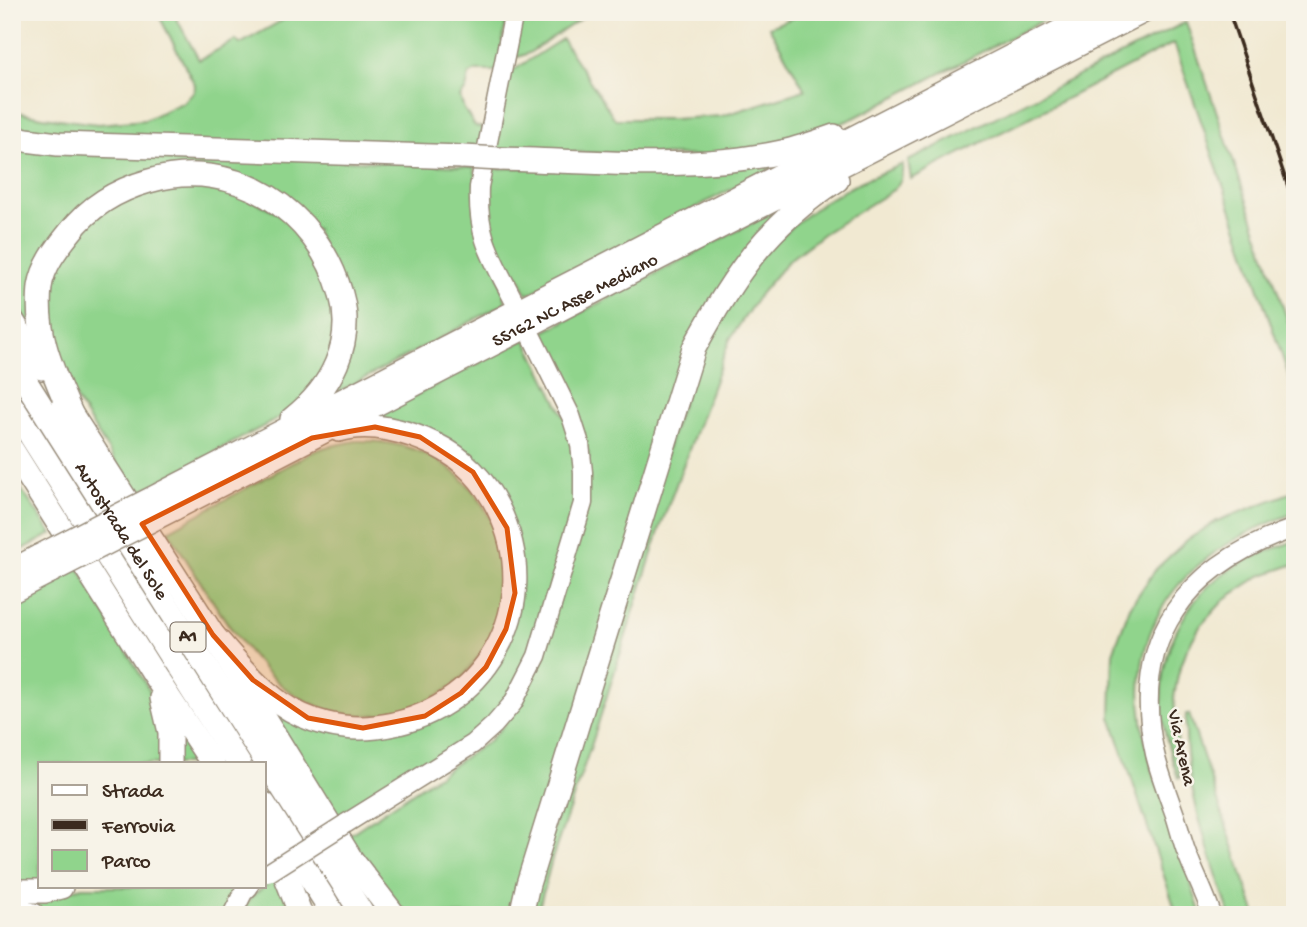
<svg xmlns="http://www.w3.org/2000/svg" width="1307" height="927" font-family="'Gochi Hand',sans-serif">
  <style>
    .green { fill: #90d48c; stroke: #667f55; stroke-width: 2 }
    .lines { fill: none; stroke-linecap: round; stroke-linejoin: round }
    .secondary-casing { stroke: #968a78; stroke-width: 21 }
    .highway-casing { stroke: #968a78; stroke-width: 26 }
    .secondary { stroke: #fff; stroke-width: 18 }
    .highway { stroke: #fff; stroke-width: 23 }
    .rail { stroke: #3b2a1e; stroke-width: 3.5 }
    .secondary-bridge-casing { stroke: #968a78; stroke-width: 21; stroke-linecap: butt }
    .highway-bridge-casing { stroke: #968a78; stroke-width: 26; stroke-linecap: butt }
    .secondary-bridge { stroke: #fff; stroke-width: 18 }
    .highway-bridge { stroke: #fff; stroke-width: 23 }
    .marked { fill: #df570d; fill-opacity: 0.2; stroke: #df570d; stroke-width: 5; stroke-linejoin: round }
    .labels { text-anchor: middle; dominant-baseline: central; stroke-width: 5; stroke-linejoin: round; paint-order: stroke }
    .shield { fill: #f7f3e8; stroke: #73665b; stroke-width: 2 }
    .shield-label { font-size: 18px; font-weight: bold; fill: #3b2a1e }
    .street-label { font-size: 19px; fill: #3b2a1e; stroke: #f7f3e8 }
  </style>
  <rect width="100%" height="100%" fill="#f7f3e8"/>
  <filter id="ink" filterUnits="userSpaceOnUse"><feTurbulence type="fractalNoise" baseFrequency=".0143" numOctaves="2"/><feDisplacementMap in="SourceGraphic" scale="14" xChannelSelector="R" yChannelSelector="G"/><feConvolveMatrix kernelMatrix="1 2 1 2 8 2 1 2 1" color-interpolation-filters="sRGB"/></filter>
  <filter id="wash" filterUnits="userSpaceOnUse"><feTurbulence type="fractalNoise" baseFrequency=".00686" numOctaves="4" result="noise"/><feDisplacementMap in="SourceGraphic" scale="28" xChannelSelector="R" yChannelSelector="G"/><feGaussianBlur stdDeviation="1.57" result="paint"/><feColorMatrix in="noise" values="0 0 0 0 0 0 0 0 0 0 0 0 0 0 0 0 0 1.4 0 .05"/><feComposite in="paint" operator="in"/></filter>
  <g filter="url(#wash)">
    <rect width="100%" height="100%" fill="#f1e9d2"/>
    <!-- green -->
    <path class="green" d="M157,12H173L199,60L236,40L240,44L297,12H508L497,71H476L469,75L466,89L460,97L464,109L475,126L483,128L478,153L46,138L12,129V111L43,117L98,124L145,120L184,102L194,92L195,85Z
      M519,12H591L529,53L518,57L513,52Z
      M808,12H1059L854,118L800,140L701,156L493,150L509,73L562,39L615,119H673L722,116L805,90L769,27Z
      M1186,22L1295,342V394L1174,43L911,179L908,161Z
      M12,143L474,167L506,303L322,401L351,344L316,230L186,170L64,229L30,334L12,305Z
      M801,153L527,295L518,275L509,278L487,223L486,198L489,169Z
      M903,164L901,180L893,190L823,234L788,261L760,294L730,339L660,528L593,740L552,859L537,915H527L693,364L755,262L792,226L825,201L860,182Z
      M165,182L213,183L260,199L298,229L324,271L335,319L329,368L298,408L136,494L65,382L52,352L47,287L79,229L118,198Z
      M788,204L718,296L512,915H404L346,837L489,741L514,714L589,455L540,334Z
      M526,339L566,420L574,446L576,505L534,643L519,680L493,716L466,739L336,822L265,703L294,722L429,721L518,605L480,468L381,424L379,414Z
      M356,441C533,436 559,679 390,713C355,720 318,711 289,691C242,658 200,579 168,531L312,452L326,447Z
      M12,476L52,534L12,555Z
      M1295,491V513C1177,554 1116,629 1149,757C1153,775 1160,791 1166,808C1178,844 1190,879 1201,915H1177L1111,717L1113,653L1130,607L1156,569L1187,540L1217,521Z
      M1295,541V564L1260,576L1225,599L1201,625L1187,649L1178,675L1174,697L1180,778H1178C1171,756 1164,734 1162,711C1157,656 1184,597 1232,568C1253,556 1272,549 1295,541Z
      M79,568L156,702L163,764H40V886H12V602Z
      M1186,714H1189L1256,915H1230C1208,849 1183,785 1186,714Z
      M177,724L206,764H176Z
      M277,877L293,915H241L251,897Z
      M82,887H242L236,891L223,915H45L12,906Z"/>
  </g>
  <g filter="url(#ink)">
    <g class="lines">
      <defs>
        <path id="secondary" d="M513,299C491,256 477,237 479,187L514,12
          M345,824L473,744L494,725L513,703L537,656L583,503V472L580,444L571,416L532,337
          M232,915L243,893L249,887
          M1212,915C1206,896 1197,879 1190,861C1183,846 1180,830 1175,815C1168,795 1160,775 1155,754C1129,638 1187,564 1295,528"/>
        <g id="highway">
          <path d="M12,136L26,140L58,144L463,157"/>
          <path d="M500,159C593,161 691,172 782,152C800,148 817,142 834,136"/>
          <path d="M12,320L42,368"/>
          <path id="s1" d="M12,360L363,915"/>
          <path d="M64,403L213,635L351,859L394,915"/>
          <path d="M12,406L239,764"/>
          <path d="M71,414C53,371 35,336 40,287C43,266 57,248 70,232C90,206 117,190 149,181C235,156 317,210 341,294C355,343 331,389 292,419"/>
          <path d="M12,450L154,675L213,764"/>
          <path d="M161,494L1098,12"/>
          <path id="s2" d="M173,509L680,247L1142,12"/>
          <path d="M12,571L40,556"/>
          <path d="M12,591L51,571"/>
          <path d="M213,635C234,658 254,684 280,703C307,722 343,731 376,727C484,715 547,607 498,508C485,481 463,458 436,445C407,431 370,421 339,430"/>
          <path d="M162,698L170,732V764"/>
          <path d="M264,804L334,915"/>
          <path d="M264,840L286,877L301,915"/>
          <path d="M12,891H46L61,887"/>
          <path d="M12,910L33,915"/>
          <path d="M521,915L528,884L694,348C732,278 767,224 837,180"/>
        </g>
      </defs>
      <!-- secondary casing -->
      <use href="#secondary" class="secondary-casing"/>
      <!-- highway casing -->
      <use href="#highway" class="highway-casing"/>
      <!-- secondary -->
      <use href="#secondary" class="secondary"/>
      <!-- highway -->
      <use href="#highway" class="highway"/>
      <!-- rail -->
      <path class="rail" d="M1229,12L1295,207"/>
      <defs>
        <path id="secondary-bridge" d="M268,873L345,824"/>
        <path id="highway-bridge" d="M463,157L500,159
          M40,556L161,494
          M51,571L173,509"/>
      </defs>
      <!-- secondary-bridge casing -->
      <use href="#secondary-bridge" class="secondary-bridge-casing"/>
      <!-- highway-bridge casing -->
      <use href="#highway-bridge" class="highway-bridge-casing"/>
      <!-- secondary-bridge -->
      <use href="#secondary-bridge" class="secondary-bridge"/>
      <!-- highway-bridge -->
      <use href="#highway-bridge" class="highway-bridge"/>
    </g>
  </g>
  <!-- marked area -->
  <path class="marked" d="M375,427L420,437L473,472L507,528L515,593L506,629L486,667L461,693L425,716L363,728L308,718L253,680L213,635L142,524L312,438Z"/>
  <g class="labels">
    <!-- shield labels -->
    <rect class="shield" x="170.5" y="622.5" width="35" height="29" rx="5"/>
    <g class="shield-label">
      <text x="188" y="637">A1</text>
    </g>
    <!-- street labels -->
    <g class="street-label">
      <text stroke="none"><textPath href="#s2" startOffset="453">SS162 NC Asse Mediano</textPath></text>
      <text stroke="none"><textPath href="#s1" startOffset="203">Autostrada del Sole</textPath></text>
      <text transform="translate(1180 748) rotate(78)">Via Arena</text>
    </g>
  </g>
  <!-- margin -->
  <rect width="1307" height="927" fill="none" stroke="#f7f3e8" stroke-width="42"/>
  <!-- legend -->
  <rect x="38" y="762" width="228" height="126" fill="#f7f3e8" stroke="#aca397" stroke-width="2"/>
  <rect x="52" y="785" width="35" height="10" fill="#ffffff" stroke="#aca397" stroke-width="2"/>
  <text x="102" y="797" font-size="21" fill="#3b2a1e">Strada</text>
  <rect x="52" y="820" width="35" height="10" fill="#3b2a1e" stroke="#aca397" stroke-width="2"/>
  <text x="102" y="832" font-size="21" fill="#3b2a1e">Ferrovia</text>
  <rect x="52" y="850" width="35" height="21" fill="#90d48c" stroke="#aca397" stroke-width="2"/>
  <text x="102" y="867" font-size="21" fill="#3b2a1e">Parco</text>
</svg>
